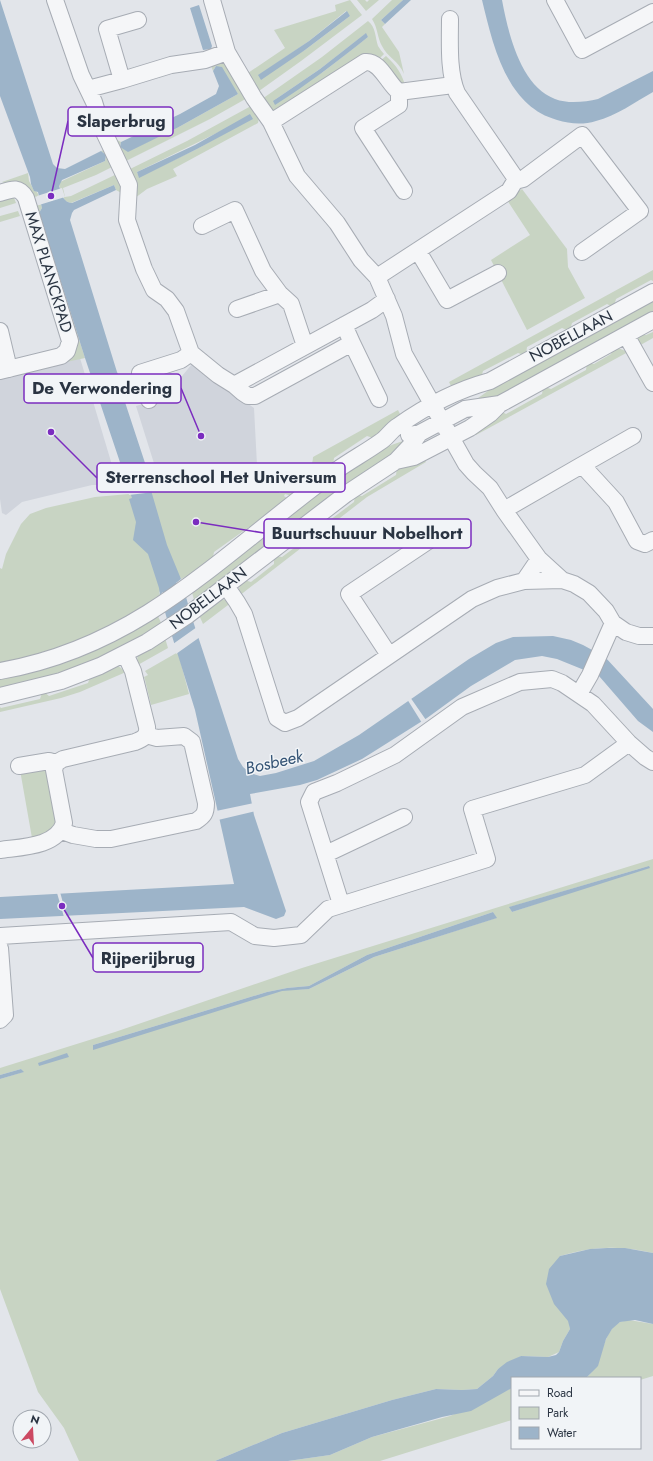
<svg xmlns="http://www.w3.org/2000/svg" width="653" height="1461" font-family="Jost,sans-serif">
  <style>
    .built { fill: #d0d4dc }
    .green { fill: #c8d4c3; fill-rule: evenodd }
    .water { fill: #9db4c9 }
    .pier { fill: #e2e5ea }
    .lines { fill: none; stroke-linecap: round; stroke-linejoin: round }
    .minor-casing { stroke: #a7acb4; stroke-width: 18 }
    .minor { stroke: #f5f6f8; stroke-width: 16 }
    .labels { text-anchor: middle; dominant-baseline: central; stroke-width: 3; stroke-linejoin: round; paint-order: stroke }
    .street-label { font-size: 16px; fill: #2a3442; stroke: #f1f4f7 }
    .water-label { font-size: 17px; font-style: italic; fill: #355475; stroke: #f1f4f7 }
    .leader { fill: none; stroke: #7b2cbf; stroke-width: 1.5 }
    .callout-dot { fill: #7b2cbf; stroke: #f1f4f7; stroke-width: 1.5 }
    .callout { fill: #f1f4f7; stroke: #7b2cbf; stroke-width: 1.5 }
    .callout-label { font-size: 17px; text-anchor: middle; font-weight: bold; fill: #2a3442 }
  </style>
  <rect width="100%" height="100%" fill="#e2e5ea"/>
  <!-- built -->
  <path class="built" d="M80,358L118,485H92L22,502L6,515L2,513L0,499V379Z
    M192,364L254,408L257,465L158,476L136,406L164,398Z"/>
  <!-- green -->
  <path class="green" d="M350,0L362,15L301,61L259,91L248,73L285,48L274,30L336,11L335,5ZM346,11L350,16L305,50L258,76L309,41Z
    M357,0H365L367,2L369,0H379L366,11Z
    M392,0H403L381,20L385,24L382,27L399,52L404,74C399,61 387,57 382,46C377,37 378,28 372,19Z
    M368,21C376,27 375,37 378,46C380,49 382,52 384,54L379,59L272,112L262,99L322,57ZM365,34L368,37L323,72L273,101L320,69Z
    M386,56C397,66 402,74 406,88L402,89L380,61Z
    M224,61L249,97L210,119L122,163L113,142L117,140L121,142L120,147L128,151L177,128L238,94L216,66L213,71L210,63Z
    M251,106L259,118L258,123L173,169L177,176L147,189L135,198L128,170L187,141ZM252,118L197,149L139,177L137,172L223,130Z
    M108,149L116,165L96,175L63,188L65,197L71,196L119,173L125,195L116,190L114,185L71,203L65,201L59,185L60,182L105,161L106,155L101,151Z
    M28,173L29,181L34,190L37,192L39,196L34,197L2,182Z
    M522,189L567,249L568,267L585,298L527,330L491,260L530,235L507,200Z
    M13,195L16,203L0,208V196Z
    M41,204L42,208L39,213L85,358L62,363L66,359L32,208Z
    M18,211L20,216L0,222V216Z
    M653,270V281L651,280L616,299L614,306L613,307L607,304L572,323L570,330L569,331L562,328L527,347L526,354L524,355L518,353L483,371L481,378L453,390L449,382Z
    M653,299V312L491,400L474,401L492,388Z
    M653,332V338L637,347L638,338L641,334L646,335Z
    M618,348L628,352L476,435L473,430L500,411L506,414L542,394L543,388L545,387L551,389L586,370L587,363L594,364L611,354L613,349Z
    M398,410L402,418L373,438L367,436L334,458L333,465L332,466L325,464L294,488L293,495L292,496L285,494L284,496L288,499L254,524L252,527H249L214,552L213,557L188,577L187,576L181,579L180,577L159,592L160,595L154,599L155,601L109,628L52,651L0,665V568L2,569L6,554L21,524L30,514L46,508L95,497L265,482L280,493C292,484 313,474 313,457Z
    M407,440L408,443L194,600L192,592C227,564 262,537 297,509C327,486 370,449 407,440Z
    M423,457L426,462L367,497L239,596V588L244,580L251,582L274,564V557L276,556L282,557L314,533V526L316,525L322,526L354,502L355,496L356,495L362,496L396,475L397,468Z
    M222,599L232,602L203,624L199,615Z
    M157,614L162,625L107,656L49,677L0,689V678Z
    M165,638L168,648L136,666L138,654Z
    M178,652L189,694L151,705L145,680L144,677L148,675L145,671Z
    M117,665L126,672L80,692L61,698L0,712V707L1,708L40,699L42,693L44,692L49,696L88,683L90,677Z
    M47,766L57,824L50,832L32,838L20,770Z
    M653,859V1253C638,1250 622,1247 606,1248C590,1248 575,1252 560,1256L570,1329L563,1341L559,1352L548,1357L521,1356L498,1369L493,1376L477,1389L462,1390L436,1389L392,1400L282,1433L215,1461H79L64,1428L38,1392L0,1289V1079L23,1072L21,1069L0,1075V1068L115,1032L302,968ZM649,866L512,912L510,908V907ZM493,912L496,918L374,957L309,989L282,990L93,1049V1045L267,992L287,988L309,986L367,955Z
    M629,1320L653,1324V1376L640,1380V1378H586C603,1365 601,1332 620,1322C622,1321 626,1321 629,1320Z
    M512,1388V1420L380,1461H288L330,1455L372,1437L450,1416Z"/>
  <!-- water -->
  <path class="water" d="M0,0L53,164L57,168L65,169L101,151L106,155L105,161L62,180L59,186C62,193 62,202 72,203L114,185L116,190L74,210L72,213L70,220L117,372L123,384L120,387L147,469L148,480L167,545L181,579L176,583L186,597L188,604L184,607L190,624L193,621L238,759L243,767L250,773L260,776L276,773L314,761L359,735L469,659L496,643L513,637L553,636L571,640L583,645L605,657L653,709V732L638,721L599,676L557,659L542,656L515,660L471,686L427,718L362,759L317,780L300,785L250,794L254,815L286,911L284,916L276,919L244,907L0,919V897L234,884L195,710L172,636L176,633L167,619L165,612L169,609L163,592L160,595L159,588L148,554L133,540L136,522L129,499L132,498L85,358L39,213L42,208L38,192L34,191L31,184L30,177L0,96Z
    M403,0H411L385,24L381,20Z
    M482,0H502C508,32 520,86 555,99C568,104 585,102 598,99L653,71V92C635,102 616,116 596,121C583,125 570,124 557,120C506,106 493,45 482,0Z
    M199,5L212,46L211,49L203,50L190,8Z
    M347,11L350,16L305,50L261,80L258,75L309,41Z
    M366,33L368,37C338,61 308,84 275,105L273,101L320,69Z
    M216,66L222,67L238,94L177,128L128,152L120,147L121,142L180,114L216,94L219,86L213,71Z
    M250,114L253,119L197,149L139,178L137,172L195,145Z
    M649,866L650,868L512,912L509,907Z
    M493,912L497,918L374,957L309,989L282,991L93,1050V1045L267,992L287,988L309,986L367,955Z
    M67,1053L69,1057L39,1066L38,1063Z
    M21,1069L24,1072L0,1079V1075Z
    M607,1248H625L653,1253V1324L635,1320L620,1322L612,1329L606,1339L598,1366L586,1378H512V1388L471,1411L442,1417L372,1437L330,1455L288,1461H215L282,1433L392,1400L436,1389L462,1390L477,1389L493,1376L498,1369L507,1362L521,1356L548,1357L556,1355L559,1352L563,1341L570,1329L568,1321L554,1304L546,1284L549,1269L560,1256L590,1249Z"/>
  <!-- pier -->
  <path class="pier" d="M62,188L65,197L39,205L37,196Z
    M151,483L154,492L129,495L126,486Z
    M197,627L200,637L176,654L173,644Z
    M410,697L426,720H424L422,723L407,699Z
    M254,803L256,811L218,820L216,811Z
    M59,892H60L67,917H64L57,893Z"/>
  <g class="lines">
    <defs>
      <path id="minor" d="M55,0L81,75L94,102L102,128L129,185L127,220L144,269L154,290L167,299L176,311L191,353L218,375L234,385L242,392L248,396H255L352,343L344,325
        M212,0L227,52L254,98L271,122L297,176L337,223L361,260L377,277L394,316L404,354L466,464L474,473L490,488L504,510L539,559L562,580L574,584L589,593L606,611L613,623L626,632L639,636H653
        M555,0L582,50L653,12
        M450,19C450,42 448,72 457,93L514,176L515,181
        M122,80L107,29L138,20
        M88,89L122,80L171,65L205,60L227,52
        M399,92V105L363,128L404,191
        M271,122L365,62C380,60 388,84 399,92L453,85
        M515,181L523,179L582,135L640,211L582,252
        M0,193C12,189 19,186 26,198L70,341L67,351L61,356L0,371
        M202,226L235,210L263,271L280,294L291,304L305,346
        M418,251L447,300L498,273
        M377,277L509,191L515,181
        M237,309L280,294
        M0,331L9,369
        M626,335L653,383
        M352,343L379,399
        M234,385L372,310L387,299
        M149,400L140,373L181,360L191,353
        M409,435L420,433L465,409L500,404
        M396,461L414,457L470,428L490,414L500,404L653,320
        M582,465L633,436
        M504,510L582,465L616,502L637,541L645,544L653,540
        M524,581L562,580
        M226,586L237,602L244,614L277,718L285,723L298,718L472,599L497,588L524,581L539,559
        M389,655L349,594L443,531
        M0,671C52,662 103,641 148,613C215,571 273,516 337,470C351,460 366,452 380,442C387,438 391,430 398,426C426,406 457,390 490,381L653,292
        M579,694L590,675L613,623
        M0,696L61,681L100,666L147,642L188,615L346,494L396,461L412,444L419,434
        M19,766L49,761L56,763
        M62,831L73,835L96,839H111L196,821C204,816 206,813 206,803L192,742L184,736L157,738L146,735
        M0,850C21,847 57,847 64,823L54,770L56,763L63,759L135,742C143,739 148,736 147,727L133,671L125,654
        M326,854L404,817
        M341,904L309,802L314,792L337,783L395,755L462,707L520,682L552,679L562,683L593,704L629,743L645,757L653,762
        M0,936L231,922L255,936L274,938L301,935L328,909L487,859L472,809L585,775L629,743
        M0,948L5,1015L0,1020"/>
    </defs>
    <!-- minor casing -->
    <use href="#minor" class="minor-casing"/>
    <!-- minor -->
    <use href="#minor" class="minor"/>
  </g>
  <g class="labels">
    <!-- street labels -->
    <g class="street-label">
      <text transform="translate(49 272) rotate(73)">MAX PLANCKPAD</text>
      <text transform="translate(571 336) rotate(-28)">NOBELLAAN</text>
      <text transform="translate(208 598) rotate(-37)">NOBELLAAN</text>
    </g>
    <!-- water labels -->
    <g class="water-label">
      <text transform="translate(274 762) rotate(-13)">Bosbeek</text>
    </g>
  </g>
  <!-- callouts -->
  <path class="leader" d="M51 196L68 121M201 436L181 388M51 432L97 478M196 522L264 533M62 906L93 958"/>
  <g class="callout-dot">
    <circle cx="51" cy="196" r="4"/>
    <circle cx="201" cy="436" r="4"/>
    <circle cx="51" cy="432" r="4"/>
    <circle cx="196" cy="522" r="4"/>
    <circle cx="62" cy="906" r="4"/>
  </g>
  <g class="callout">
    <rect x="68" y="107" width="105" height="29" rx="4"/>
    <rect x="24" y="374" width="157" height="29" rx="4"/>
    <rect x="97" y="463" width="248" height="29" rx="4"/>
    <rect x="264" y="519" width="207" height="29" rx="4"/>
    <rect x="93" y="943" width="110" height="29" rx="4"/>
  </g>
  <g class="callout-label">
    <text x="121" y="127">Slaperbrug</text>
    <text x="102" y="394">De Verwondering</text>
    <text x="221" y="483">Sterrenschool Het Universum</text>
    <text x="367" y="539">Buurtschuuur Nobelhort</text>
    <text x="148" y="964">Rijperijbrug</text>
  </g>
  <!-- legend -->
  <rect x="511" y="1377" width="130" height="72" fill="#f1f4f7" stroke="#a1a7af"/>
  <rect x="519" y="1390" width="20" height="6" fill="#f5f6f8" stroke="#a1a7af"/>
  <text x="547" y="1397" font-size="12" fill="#2a3442">Road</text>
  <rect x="519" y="1407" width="20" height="12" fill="#c8d4c3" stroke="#a1a7af"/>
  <text x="547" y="1417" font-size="12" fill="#2a3442">Park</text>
  <rect x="519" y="1427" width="20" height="12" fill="#9db4c9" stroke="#a1a7af"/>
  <text x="547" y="1437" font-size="12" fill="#2a3442">Water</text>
  <!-- north arrow -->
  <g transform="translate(32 1429) rotate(18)"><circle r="19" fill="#f1f4f7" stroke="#a1a7af"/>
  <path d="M0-3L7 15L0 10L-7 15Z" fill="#cc4962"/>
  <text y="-6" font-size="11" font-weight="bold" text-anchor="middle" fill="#2a3442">N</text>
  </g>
</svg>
